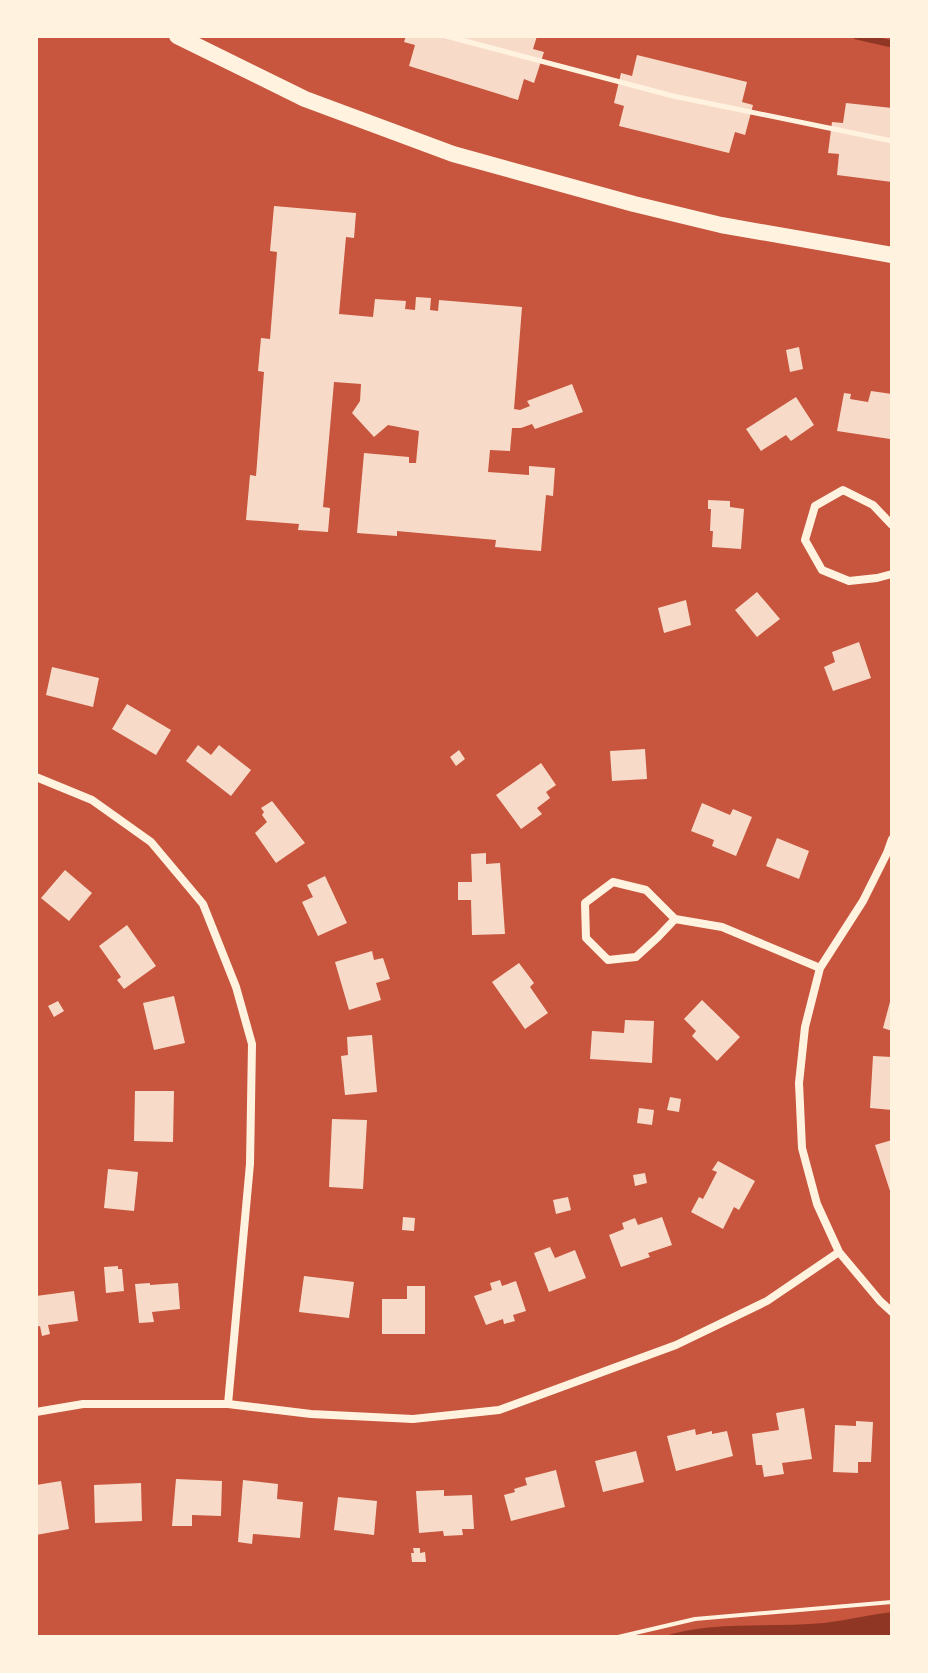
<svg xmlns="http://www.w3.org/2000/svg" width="928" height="1673" font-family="'DejaVu Sans',sans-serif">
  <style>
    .water { fill: #8f3625 }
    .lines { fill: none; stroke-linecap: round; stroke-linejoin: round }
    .stream { stroke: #8f3625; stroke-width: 7 }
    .building { fill: #f7dbc8 }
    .path { stroke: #fff3e0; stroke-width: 4 }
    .service { stroke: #fff3e0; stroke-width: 5 }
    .minor { stroke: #fff3e0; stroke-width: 8 }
    .secondary { stroke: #fff3e0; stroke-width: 16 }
  </style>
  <rect width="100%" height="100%" fill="#c8553d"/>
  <!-- water -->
  <path class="water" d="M892,1612V1637H662C711,1620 773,1628 824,1623C847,1620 869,1615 892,1612Z"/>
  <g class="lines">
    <!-- stream -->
    <path class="stream" d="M857,36L892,44"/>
  </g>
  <!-- building -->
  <path class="building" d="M406,36H537L533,49L544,52L534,83L524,79L518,100L409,66L415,45L404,42Z
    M637,55L747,82L742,102L753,105L745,135L735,132L729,153L619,126L624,106L614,103L621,73L632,76Z
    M846,103L892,108V182L837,175L839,154L828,153L832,122L843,123Z
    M274,206L356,213L354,238L346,237L339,314L373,317L375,299L406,301L405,309L415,310L416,297L431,298L430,310L438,311L439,300L522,307L514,409L520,410L530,406L527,401L572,384L583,412L535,429L532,424L521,428H512L510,451L490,450L488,472L529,475V466L555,468L553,496L546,495L541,551L495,547L496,540L397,531V536L357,533L364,453L409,457V463H416L419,431L388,425L374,437L352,413L360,401L361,384L334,382L323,507L330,508L328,532L298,530L299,524L246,520L250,475L256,476L264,372L258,371L261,338L270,339L277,252L270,251Z
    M799,347L803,369L790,372L786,350Z
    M871,391L892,394L890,439L837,431L844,393L851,394L850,399L868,402Z
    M796,397L814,425L791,441L786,435L761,451L746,429Z
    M708,500L730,501V507L744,509L741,549L712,547L713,531H710L711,509H708Z
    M757,592L780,619L757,637L735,610Z
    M686,600L691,625L664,633L658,608Z
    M859,642L871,678L833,691L824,667L835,662L832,652Z
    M52,667L99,678L93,707L46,695Z
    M127,704L171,730L156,755L112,729Z
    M198,745L211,755L219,745L251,770L231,796L186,761Z
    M645,749L647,779L612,781L610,751Z
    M459,750L465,759L456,766L450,757Z
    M541,763L556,785L546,792L550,798L537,808L542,814L521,829L496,795Z
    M272,801L305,843L276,863L255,833L267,822L262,815L264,812L261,808Z
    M702,803L730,815L733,809L752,817L736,856L712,846L714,840L691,831Z
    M777,838L809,851L799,879L766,866Z
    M486,853V864L500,863L505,934L472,935L471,900H458V882H472L471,854Z
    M65,870L92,893L69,921L41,898Z
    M325,876L347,923L318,936L302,902L313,897L307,885Z
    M127,925L156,966L124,989L117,980L121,977L99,946Z
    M372,951L374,960L383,958L390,979L376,983L381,1000L349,1010L335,962Z
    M519,963L534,983L530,987L548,1013L525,1029L492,982Z
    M174,996L185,1043L154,1050L143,1003Z
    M891,998H892V1031L883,1028Z
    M702,1000L740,1037L717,1061L692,1036L696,1031L684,1019Z
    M58,1001L64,1011L54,1017L48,1006Z
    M625,1020L654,1021L652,1063L590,1059L592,1031L624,1033Z
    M372,1035L377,1092L345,1095L341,1056L348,1055L347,1037Z
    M873,1056L892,1057V1110L870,1108Z
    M135,1091H174L173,1142L134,1141Z
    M670,1097L681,1099L679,1112L667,1110Z
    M639,1108L654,1110L652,1125L637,1123Z
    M332,1119L367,1120L363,1189L329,1187Z
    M892,1140V1194H891L875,1145Z
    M718,1161L755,1181L739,1210L734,1207L723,1229L691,1212L699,1197L703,1199L717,1172L712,1170Z
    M108,1169L138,1172L134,1211L104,1208Z
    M645,1173L647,1183L635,1186L633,1175Z
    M568,1197L571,1210L556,1214L553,1200Z
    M403,1217L415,1218L414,1231L402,1230Z
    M662,1217L672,1245L648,1253L650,1257L621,1267L609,1235L624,1229L622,1223L635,1218L638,1225Z
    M550,1247L555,1258L575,1250L586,1278L549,1292L534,1253Z
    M118,1266V1269H122L124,1291L106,1293L104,1267Z
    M304,1276L354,1282L349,1318L299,1312Z
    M500,1280L502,1286L516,1281L526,1311L513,1315L515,1321L504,1324L503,1319L486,1325L474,1296L492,1290L490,1283Z
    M150,1283V1285L178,1283L180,1309L152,1312L154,1322L139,1323L135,1284Z
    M407,1286H425V1334H382V1299H407Z
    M74,1291L78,1321L48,1325L50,1334L42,1336L40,1326L36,1327V1296Z
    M804,1408L812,1459L782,1463L784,1474L764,1477L762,1465H756L752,1434L779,1430L776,1413Z
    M856,1421L873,1422L871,1462H858V1473L833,1472L835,1425L856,1426Z
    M695,1429L696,1435L712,1431V1434L727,1431L733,1456L676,1471L667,1436Z
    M636,1451L644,1482L603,1492L595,1461Z
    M556,1470L565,1507L511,1521L504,1495L515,1492L514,1489L527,1485L525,1478Z
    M176,1479L222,1481L221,1516L192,1515V1526H172Z
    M243,1480L278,1484L277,1499L303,1502L300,1538L253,1534L252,1544L238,1542Z
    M61,1481L69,1529L36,1535V1498H38L36,1485Z
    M141,1483L142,1521L95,1523L94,1485Z
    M444,1490V1496L472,1495L474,1529H462L463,1535L444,1536L443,1531L419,1533L416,1491Z
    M338,1497L377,1501L374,1535L334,1530Z
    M413,1548H420V1553L425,1552L426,1562H412L411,1553H414Z"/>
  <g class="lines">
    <!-- path -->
    <path class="path" d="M618,1637L695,1619L892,1602"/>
    <!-- service -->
    <path class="service" d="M446,36L673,96L892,141"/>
    <!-- minor -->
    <path class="minor" d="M892,525L873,505L843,490L815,506L805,540L822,570L849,581L877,578L892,574
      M36,777L92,800L151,842L203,904L236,987L252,1044L250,1164L228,1404
      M892,839L887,853L863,901L820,968L805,1027L799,1083L802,1148L817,1204L839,1252L880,1301L892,1312
      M675,919L658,937L636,957L608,960L586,938L585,903L613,882L646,890L675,919L722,927L820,968
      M36,1412L83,1404H228L311,1414L413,1419L499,1410L676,1345L767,1301L839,1252"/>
    <!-- secondary -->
    <path class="secondary" d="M177,36L305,99L453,154L634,204L721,225L892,255"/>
  </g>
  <!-- border -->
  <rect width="928" height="1673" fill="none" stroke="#fff3e0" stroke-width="76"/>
</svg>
